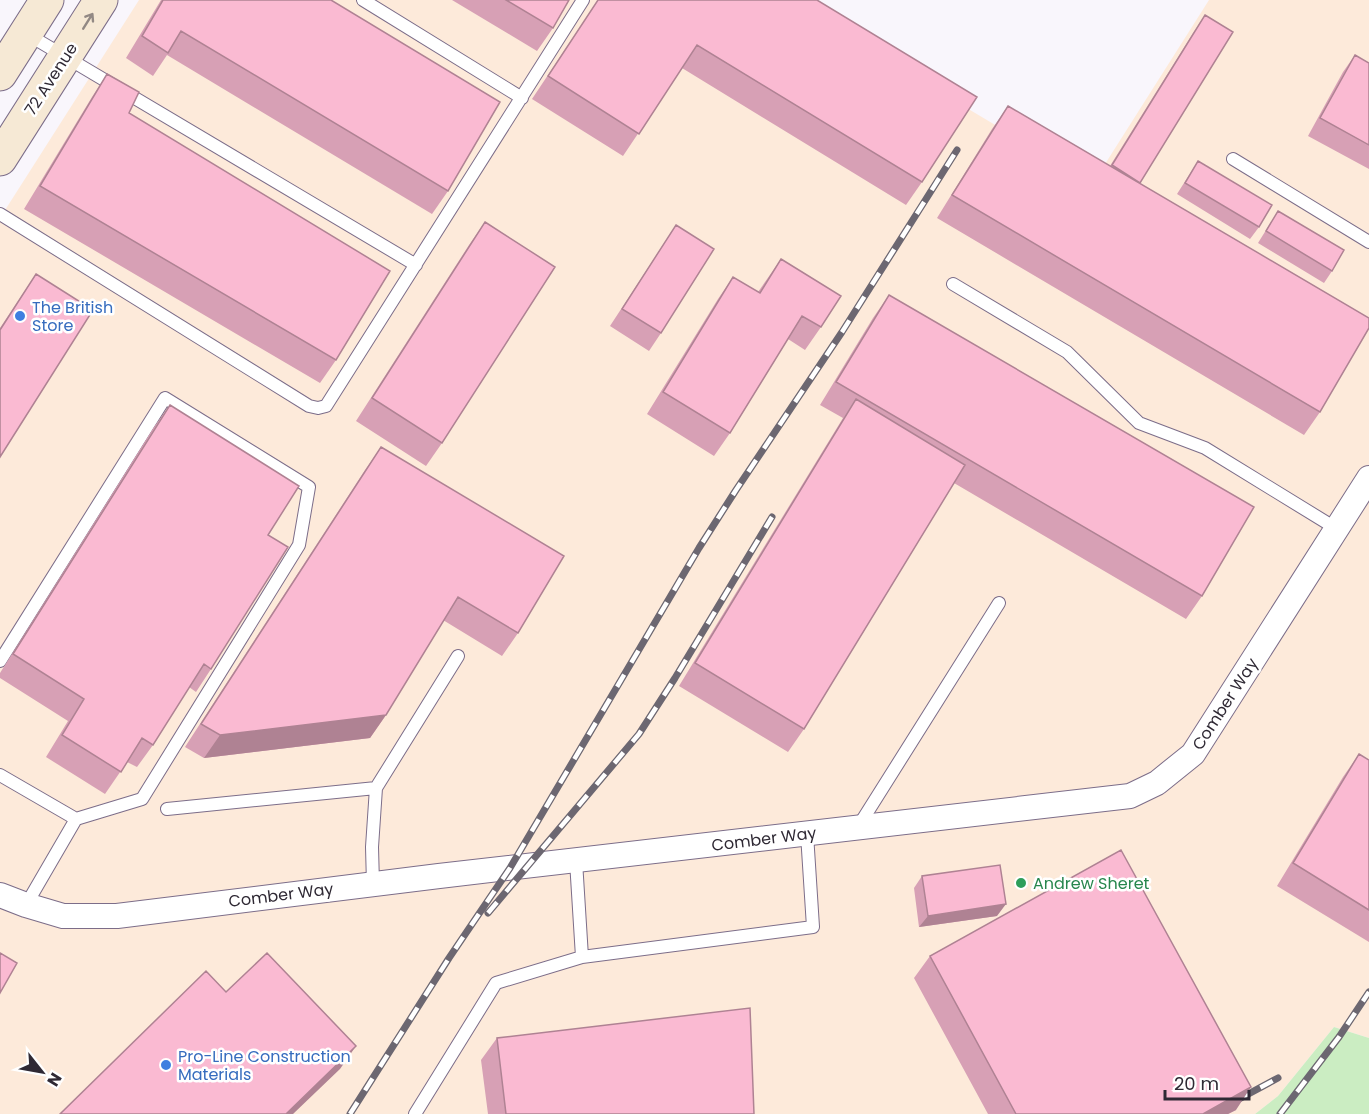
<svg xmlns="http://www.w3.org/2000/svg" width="1369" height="1114" font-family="Poppins,sans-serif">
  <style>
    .industrial { fill: #fdeada }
    .green { fill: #cbedc2 }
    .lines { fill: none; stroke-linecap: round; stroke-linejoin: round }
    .service-casing { stroke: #7c6d89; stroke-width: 14 }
    .minor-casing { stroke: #7c6d89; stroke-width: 26 }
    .secondary-casing { stroke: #7c6d89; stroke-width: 35 }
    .service { stroke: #fff; stroke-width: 12 }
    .minor { stroke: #fff; stroke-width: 24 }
    .secondary { stroke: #f6e9d5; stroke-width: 33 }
    .rail-casing { stroke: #6c6771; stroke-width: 7 }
    .rail { stroke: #fff; stroke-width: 4.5; stroke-dasharray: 14; stroke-linecap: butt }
    .wall { fill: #d7a0b5 }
    .shaded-wall { fill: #af8293 }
    .building { fill: #fabad2; stroke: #af8293; stroke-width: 1.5 }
    .oneway { stroke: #928984 }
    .shop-dot { fill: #3f7fe0; stroke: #fff; stroke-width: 2 }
    .leisure-dot { fill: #2e9e5b; stroke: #fff; stroke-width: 2 }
    .labels { text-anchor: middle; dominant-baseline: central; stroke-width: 5; stroke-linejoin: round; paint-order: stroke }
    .street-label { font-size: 16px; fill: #2f2934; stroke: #fff }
    .shop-label { font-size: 16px; fill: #366cbe; stroke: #fff; text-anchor: start }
    .leisure-label { font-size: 16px; fill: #27864d; stroke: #fff; text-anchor: start }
  </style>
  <rect width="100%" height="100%" fill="#f9f6fc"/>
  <!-- industrial -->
  <path class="industrial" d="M139,0H785L1093,183L1209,0H1369V1038L1334,1027L1278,1096L1255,1114H0V218Z"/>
  <!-- green -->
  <path class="green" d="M1334,1027L1369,1038V1114H1255L1278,1096Z"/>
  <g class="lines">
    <defs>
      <path id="service" d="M363,0L522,98
        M27,34L416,265
        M1233,159L1369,242
        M0,214L309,406L318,408L326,406L583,0
        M953,284L1067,352L1139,423L1205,448L1337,529
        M0,661L165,398L309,487L299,545L142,799L76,819L26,905
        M0,775L76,819
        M376,788L458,656
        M167,809L376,788L372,847L373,884
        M858,827L999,603
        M582,957L813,927L807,834
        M415,1114L496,983L582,957L576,861"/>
      <path id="minor" d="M0,895L26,905L63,916H117L439,876L1130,796L1157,783L1193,754L1369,478"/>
      <path id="secondary" d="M0,74L47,0
        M0,159L101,0"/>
    </defs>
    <!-- service casing -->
    <use href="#service" class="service-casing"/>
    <!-- minor casing -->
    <use href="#minor" class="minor-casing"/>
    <!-- secondary casing -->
    <use href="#secondary" class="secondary-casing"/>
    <!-- service -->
    <use href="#service" class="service"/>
    <!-- minor -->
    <use href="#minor" class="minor"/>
    <!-- secondary -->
    <use href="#secondary" class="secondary"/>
    <defs>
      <path id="rail" d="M488,913L639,734L675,678L772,517
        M350,1114L449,958L510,868L699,548L736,490L842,332L957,150
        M1211,1114L1278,1078
        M1280,1114L1339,1037L1369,992"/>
    </defs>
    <!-- rail casing -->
    <use href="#rail" class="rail-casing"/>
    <!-- rail -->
    <use href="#rail" class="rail"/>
  </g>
  <!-- wall -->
  <path class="wall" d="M161,0H331L448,191L432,214L167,55L153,76L126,58Z
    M452,0H569L553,28L537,51Z
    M598,0H817L922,182L906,205L682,68L623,156L532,99Z
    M1205,15L1139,183L1320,412L1304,435L937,218L992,129L1008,106L1110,166L1193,33Z
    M1355,55L1369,63V169L1308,136L1343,72Z
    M107,74L129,113L336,360L320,383L24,209L92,97Z
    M1198,161L1259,227L1250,239L1177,194Z
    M1278,211L1332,271L1324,283L1258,243Z
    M485,222L442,443L426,466L356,421L469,245Z
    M676,225L661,333L649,351L610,326Z
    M781,259L821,327L805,350L788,339L730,433L714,456L647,414L718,299L733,277L758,292Z
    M36,274L0,457V328Z
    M889,295L1202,596L1186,619L954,483L804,729L788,752L679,686L843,418L820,405L873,318Z
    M170,405L268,535L211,669L196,692L189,687L153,745L137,767L127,762L105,794L46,757L68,721L0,678V673L154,427Z
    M381,447L518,633L502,656L443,620L386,715L370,738L204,758L185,747L365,470Z
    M1359,754L1369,760V942L1277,886L1343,777Z
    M922,876L997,916L919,927L914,888Z
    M930,956L1236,1110L1228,1114H988L914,978Z
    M497,1038L754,1114H488L481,1060Z"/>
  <!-- shaded-wall -->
  <path class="shaded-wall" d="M386,715L370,738L204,758L220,735Z
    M1006,904L997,916L919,927L928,916Z
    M356,1046L340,1069L293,1114H286Z
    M1251,1087L1236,1110L1228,1114H1203Z"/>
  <!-- building -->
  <path class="building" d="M163,0H331L500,102L448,191L181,31L168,53L142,36Z
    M506,0H569L553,28Z
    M598,0H817L977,97L922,182L697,45L639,134L548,76Z
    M1205,15L1233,32L1140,183L1112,165Z
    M1355,55L1369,63V145L1320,118Z
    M107,74L139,92L129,113L390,271L336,360L40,186Z
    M1008,106L1369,318V328L1320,412L952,195Z
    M1198,161L1272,205L1259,227L1185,183Z
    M1278,211L1344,250L1332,271L1266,231Z
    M485,222L555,267L442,443L372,398Z
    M676,225L714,249L661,333L622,309Z
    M781,259L841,296L821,327L802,316L730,433L663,392L733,277L760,293Z
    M36,274L93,310L0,457V330Z
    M889,295L1254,507L1202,596L836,382Z
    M856,399L965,465L804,729L695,663Z
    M170,405L299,486L268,535L288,547L211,669L204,664L153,745L142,738L121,772L62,735L84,699L13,654Z
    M381,447L564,556L518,633L458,597L386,715L220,735L201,724Z
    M1359,754L1369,760V910L1293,863Z
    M1121,850L1251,1087L1203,1114H1016L930,956Z
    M1000,865L1006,904L928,916L922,876Z
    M0,953L17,963L0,993Z
    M267,953L356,1046L286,1114H60L206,971L226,992Z
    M750,1008L754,1114H506L497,1038Z"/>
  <!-- one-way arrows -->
  <defs><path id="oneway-shaft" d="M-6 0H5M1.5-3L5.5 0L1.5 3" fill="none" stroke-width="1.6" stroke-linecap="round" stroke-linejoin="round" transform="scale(1.5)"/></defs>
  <use class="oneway" href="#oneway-shaft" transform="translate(88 21) rotate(-58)"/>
  <!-- markers -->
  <g class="shop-dot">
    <circle cx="20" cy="316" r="6"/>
    <circle cx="166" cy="1065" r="6"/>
  </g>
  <circle class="leisure-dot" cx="1021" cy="883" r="6"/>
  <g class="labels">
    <!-- street labels -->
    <g class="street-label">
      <text transform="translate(51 79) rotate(-57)">72 Avenue</text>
      <text transform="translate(1225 704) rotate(-57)">Comber Way</text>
      <text transform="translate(764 839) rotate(-7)">Comber Way</text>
      <text transform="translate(281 895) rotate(-7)">Comber Way</text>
    </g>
    <!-- shop labels -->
    <g class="shop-label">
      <text x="32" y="307">The British<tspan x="32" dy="18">Store</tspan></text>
      <text x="178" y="1056">Pro-Line Construction<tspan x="178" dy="18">Materials</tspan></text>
    </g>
    <!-- leisure labels -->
    <g class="leisure-label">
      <text x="1033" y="883">Andrew Sheret</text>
    </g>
  </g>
  <!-- north arrow -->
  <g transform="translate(42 1072) rotate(121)" stroke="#ffffff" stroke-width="4.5" paint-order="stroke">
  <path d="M0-4.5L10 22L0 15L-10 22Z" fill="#2f2934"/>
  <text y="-9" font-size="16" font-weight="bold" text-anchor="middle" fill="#2f2934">N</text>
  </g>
  <!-- scale -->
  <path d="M1165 1090v9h84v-9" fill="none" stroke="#2f2934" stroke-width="3"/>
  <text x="1174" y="1090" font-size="18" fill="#2f2934" stroke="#ffffff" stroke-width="4.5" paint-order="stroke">20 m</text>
</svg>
